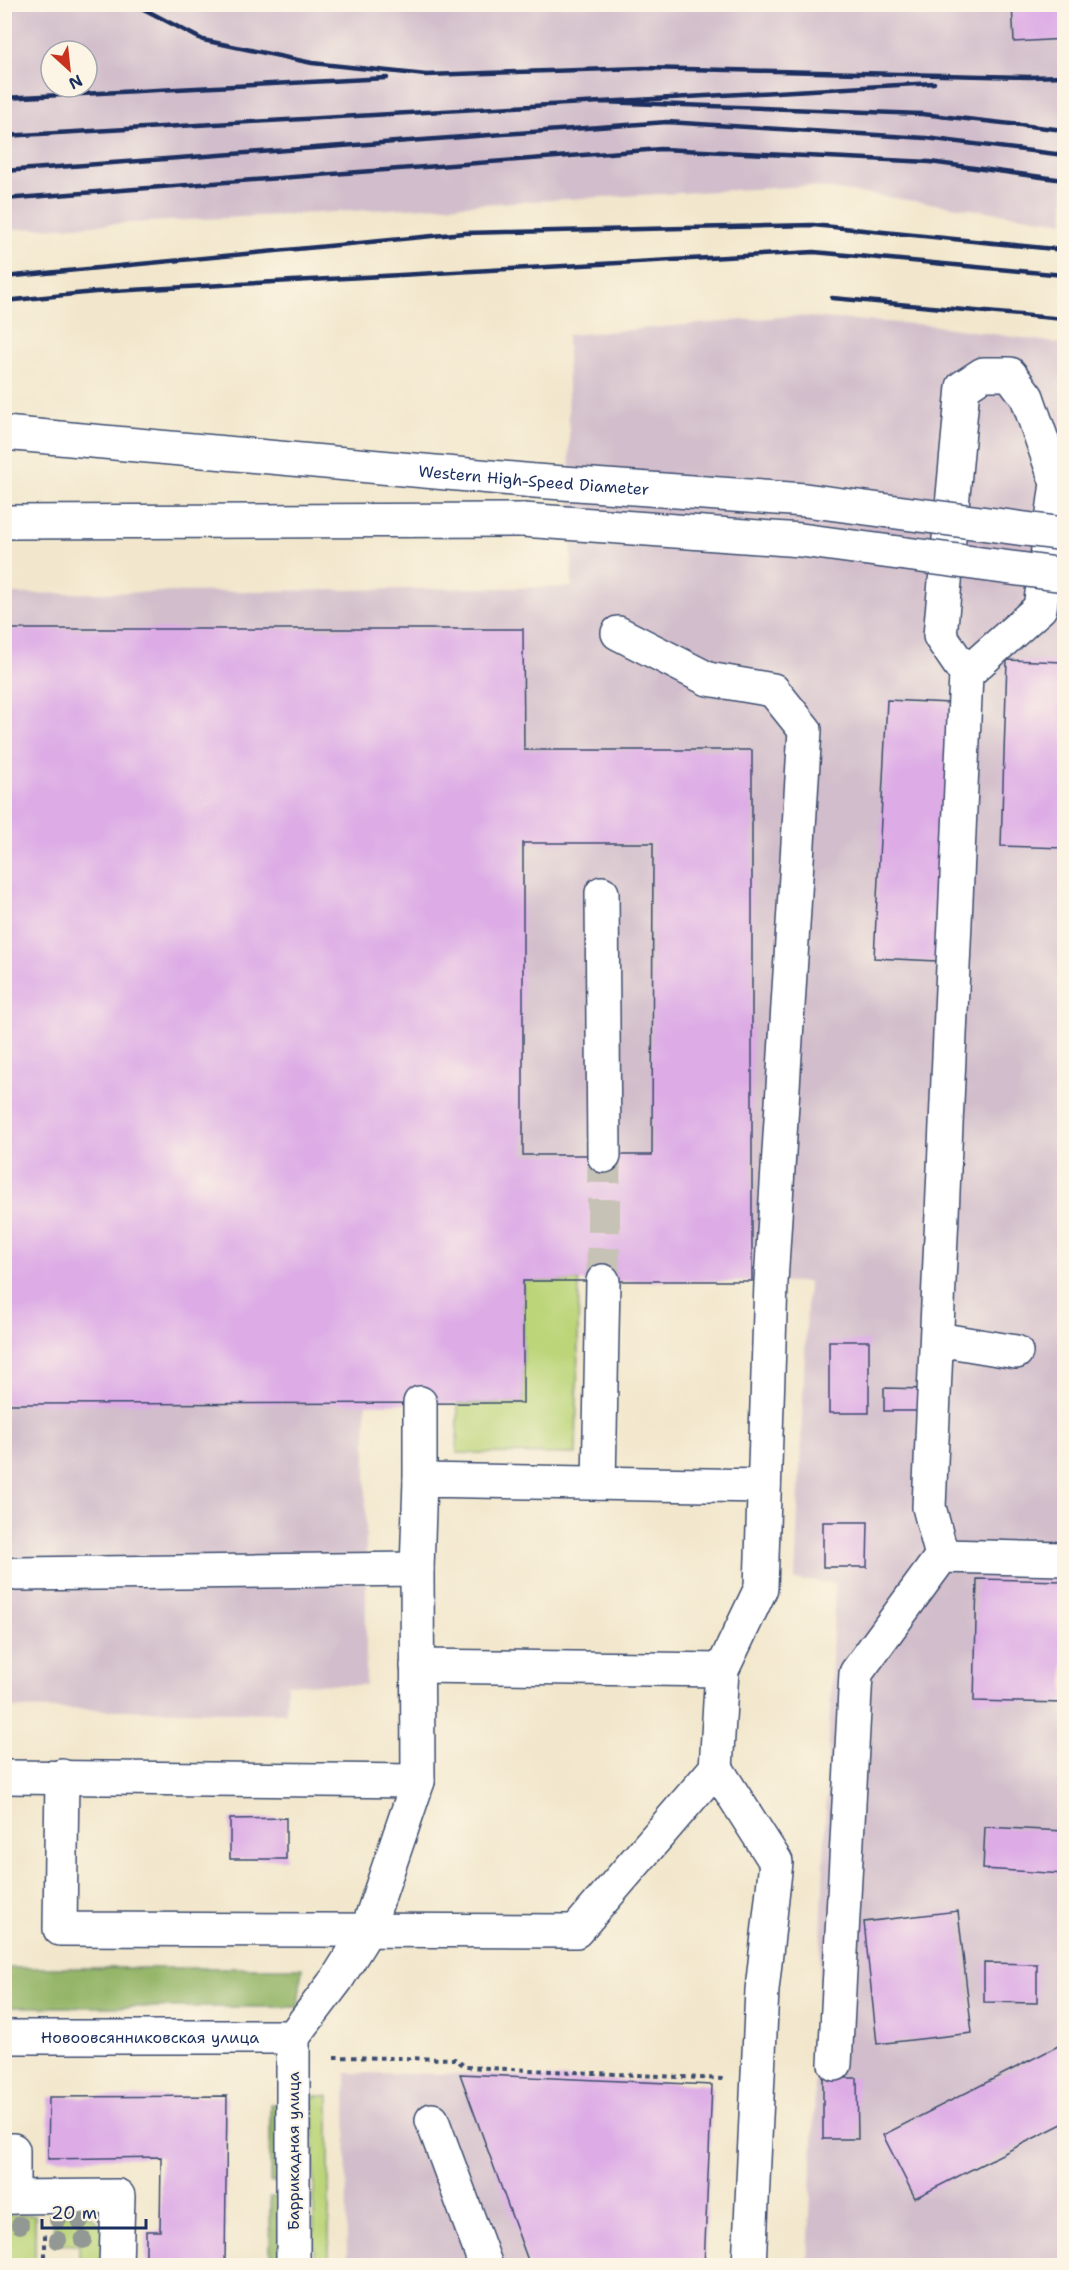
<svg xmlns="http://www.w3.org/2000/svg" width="1069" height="2270" font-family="'Shantell Sans',sans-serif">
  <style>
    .industrial { fill: #d1bdcb; fill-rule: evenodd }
    .green { fill: #bcd579; stroke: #6c826c; stroke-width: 1.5 }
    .forest { fill: #95b669; stroke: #587264; stroke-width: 1.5 }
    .building { fill: #ddace6; fill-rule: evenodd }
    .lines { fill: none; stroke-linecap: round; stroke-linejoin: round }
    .minor-tunnel { stroke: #c7c2b6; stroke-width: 33; stroke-dasharray: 33 16; stroke-linecap: butt }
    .minor-casing { stroke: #3b4b6e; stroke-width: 36 }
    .highway-casing { stroke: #3b4b6e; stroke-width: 36 }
    .path { stroke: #3b4b6e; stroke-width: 4; stroke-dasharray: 4.5 4.5; stroke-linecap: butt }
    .minor { stroke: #fff; stroke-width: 33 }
    .highway { stroke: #fff; stroke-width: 33 }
    .rail { stroke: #1b2f5e; stroke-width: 4.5 }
    .highway-bridge-casing { stroke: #3b4b6e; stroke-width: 36; stroke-linecap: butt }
    .highway-bridge { stroke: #fff; stroke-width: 33 }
    .tree { fill: #929893 }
    .labels { text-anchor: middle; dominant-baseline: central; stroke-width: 4.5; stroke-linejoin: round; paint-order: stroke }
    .street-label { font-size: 16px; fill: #1b2f5e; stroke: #fcf5e5 }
  </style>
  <rect width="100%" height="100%" fill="#fcf5e5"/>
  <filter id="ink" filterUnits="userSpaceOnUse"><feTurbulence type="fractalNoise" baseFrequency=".0167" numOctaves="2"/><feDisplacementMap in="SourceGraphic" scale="12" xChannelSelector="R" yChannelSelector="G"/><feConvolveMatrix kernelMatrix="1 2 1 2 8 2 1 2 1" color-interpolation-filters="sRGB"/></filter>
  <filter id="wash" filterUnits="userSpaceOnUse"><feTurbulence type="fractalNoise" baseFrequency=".008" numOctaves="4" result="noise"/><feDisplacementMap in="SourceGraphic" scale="24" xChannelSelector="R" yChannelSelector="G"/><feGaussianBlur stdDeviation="1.35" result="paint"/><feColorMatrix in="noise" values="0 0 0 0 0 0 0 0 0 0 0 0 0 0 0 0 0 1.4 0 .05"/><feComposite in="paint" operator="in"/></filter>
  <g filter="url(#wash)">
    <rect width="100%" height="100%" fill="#f2e7cc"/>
    <!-- industrial -->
    <path class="industrial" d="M5,5H1064V222L808,186L5,230ZM51,51H87V87H51Z
      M793,316L930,325L1064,344V2265H808L835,1583L795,1580L808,1282L523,1281V1403L366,1404V1685L287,1684L286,1713L5,1708V594L572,587L567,335Z
      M346,2073L460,2074L712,2085L704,2265H347Z"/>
    <!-- green -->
    <path class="green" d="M523,1281H579L576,1454L457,1453L458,1404L523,1403Z
      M314,2096H329V2265H314Z
      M80,2213C109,2219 104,2242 105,2265H79V2245L53,2244L54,2214Z
      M5,2215H35V2265H5Z"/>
    <!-- forest -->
    <path class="forest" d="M4,1968H302L298,2007H5Z
      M270,2104H281V2182H270Z
      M270,2197H281L282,2265H270Z"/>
    <g id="blocks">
      <!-- building -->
      <path class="building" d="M1012,4H1064V39L1014,42Z
        M1063,411H1064V442L1058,441Z
        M4,629H523L524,750H752V1281H523V1403L4,1404ZM523,843H653L652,1155H523Z
        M1007,660L1064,662V848L1001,846Z
        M887,700L950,703L937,961L874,958Z
        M829,1341H869V1413H829Z
        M884,1388L927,1389V1411H884Z
        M823,1522H868L867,1567H823Z
        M977,1579L1064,1581V1703L974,1701Z
        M286,1818V1859H230V1819Z
        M985,1827L1064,1831V1874L983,1869Z
        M958,1911L972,2033L877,2044L864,1922Z
        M984,1963L1037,1964V2003L984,2002Z
        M1064,2043V2123L915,2198L883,2135Z
        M460,2074L712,2085L704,2266H530Z
        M823,2078H857L858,2139H823Z
        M227,2096L225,2266H146V2231H160L161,2157L48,2159L49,2097Z"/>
    </g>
  </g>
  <g filter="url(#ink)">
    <use href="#blocks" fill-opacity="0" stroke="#3b4b6e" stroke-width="1.5"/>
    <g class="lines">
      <!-- minor-tunnel -->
      <path class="minor-tunnel" d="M603,1281L604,1156"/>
      <defs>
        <g id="minor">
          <path d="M602,893L604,1156"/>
          <path d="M937,1339L1016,1352"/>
          <path d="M420,1480V1403"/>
          <path d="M599,1483L603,1281"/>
          <path d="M942,1556L929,1507L966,674L940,636L963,387L983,374H1010L1027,397L1057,483L1040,608L966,674"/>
          <path d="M17,1574L417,1569"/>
          <path d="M417,1666L722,1670"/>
          <path d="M716,1768L776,1862L762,1990L749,2266"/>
          <path d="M62,1776L60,1929L576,1931L716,1768L722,1670L761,1588L771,1282L805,730L773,690L708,679L618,633"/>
          <path d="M4,1777L418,1781"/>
          <path id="s1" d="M4,2037H293"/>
          <path d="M293,2037L337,1979L367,1931L418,1781L417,1569L420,1480L764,1486"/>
          <path d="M293,2037V2266"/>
          <path d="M835,2064L856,1673L942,1556L1064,1559"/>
          <path d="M432,2120L486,2266"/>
          <path d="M4,2150H13V2197"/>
          <path d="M4,2197L118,2196L116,2266"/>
        </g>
        <path id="highway" d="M4,522L523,520"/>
      </defs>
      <!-- minor casing -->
      <use href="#minor" class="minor-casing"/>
      <!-- highway casing -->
      <use href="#highway" class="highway-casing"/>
      <!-- path -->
      <path class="path" d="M334,2057L455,2059L466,2067L723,2079
        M45,2266V2230"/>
      <!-- minor -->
      <use href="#minor" class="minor"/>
      <!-- highway -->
      <use href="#highway" class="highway"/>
      <!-- rail -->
      <path class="rail" d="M134,4L203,40L312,63L426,75L643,68L1029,77L1064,76
        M934,83L601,102L922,114L1064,130
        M4,98L387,78
        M4,136L601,102
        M4,171L667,122L926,138L1064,155
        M4,199L661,149L930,162L1064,180
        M4,277L464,233L813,225L1064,250
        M832,298L1064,319
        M4,301L95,292L814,252L1064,275"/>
      <defs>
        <g id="highway-bridge">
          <path id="s2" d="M4,433L535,481L805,500L1064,534"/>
          <path d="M523,520L801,540L1064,575"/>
        </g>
      </defs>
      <!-- highway-bridge casing -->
      <use href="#highway-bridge" class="highway-bridge-casing"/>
      <!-- highway-bridge -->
      <use href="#highway-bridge" class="highway-bridge"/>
    </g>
    <!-- trees -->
    <g class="tree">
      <circle cx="58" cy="2220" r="9"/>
      <circle cx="80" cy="2221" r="9"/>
      <circle cx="20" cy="2225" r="9"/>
      <circle cx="58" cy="2240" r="9"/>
      <circle cx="83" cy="2240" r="9"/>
    </g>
  </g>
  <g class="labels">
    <!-- street labels -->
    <g class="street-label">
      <text stroke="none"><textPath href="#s2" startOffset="532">Western High-Speed Diameter</textPath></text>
      <text stroke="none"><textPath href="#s1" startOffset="146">Новоовсянниковская улица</textPath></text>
      <text transform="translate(293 2151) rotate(-90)">Баррикадная улица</text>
    </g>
  </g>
  <!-- margin -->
  <rect width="1069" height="2270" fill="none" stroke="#fcf5e5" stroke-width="24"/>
  <!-- north arrow -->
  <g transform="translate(69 69) rotate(153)"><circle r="28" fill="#fcf5e5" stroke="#a2a6af" stroke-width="1.5"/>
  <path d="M0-4.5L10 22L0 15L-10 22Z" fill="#c8321e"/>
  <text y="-9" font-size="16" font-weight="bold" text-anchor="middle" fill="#1b2f5e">N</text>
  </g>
  <!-- scale -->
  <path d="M42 2219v9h104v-9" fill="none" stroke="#1b2f5e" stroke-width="3"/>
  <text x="51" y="2219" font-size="18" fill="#1b2f5e" stroke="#fcf5e5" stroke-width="4.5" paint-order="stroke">20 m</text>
</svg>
